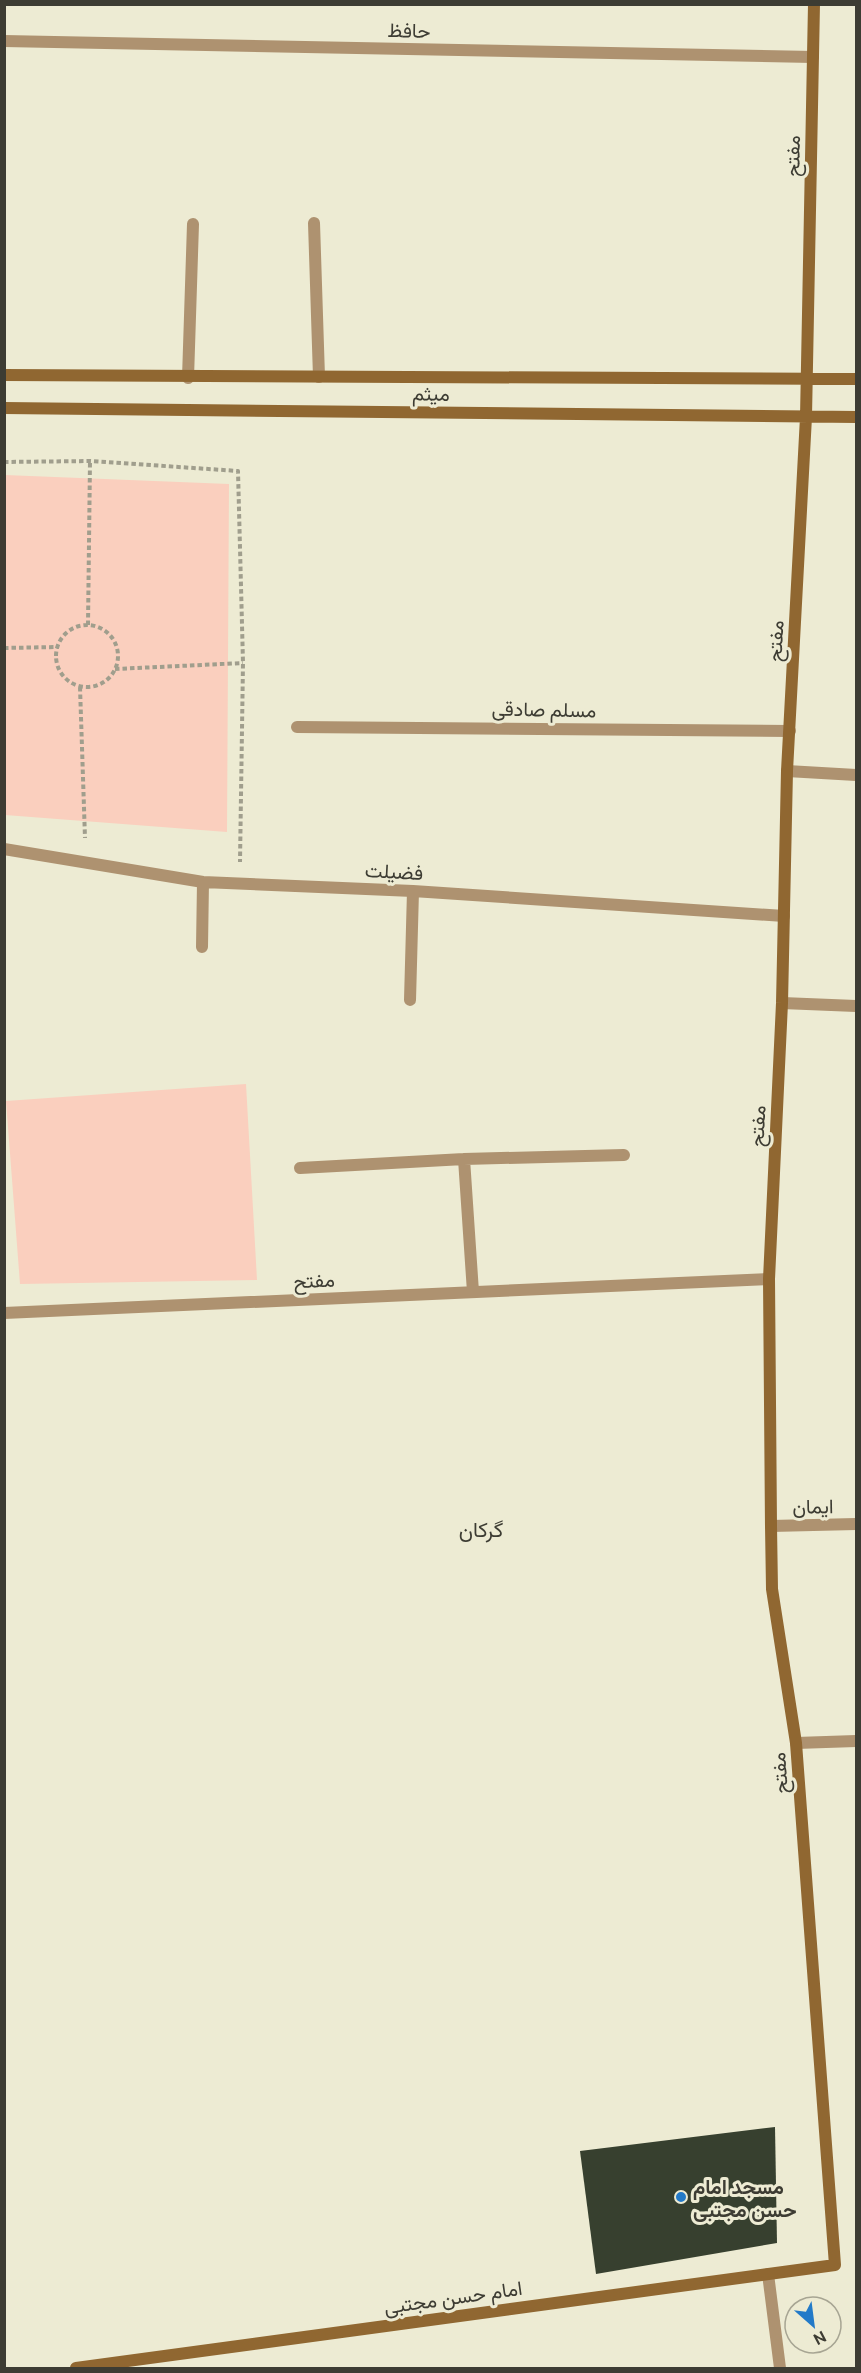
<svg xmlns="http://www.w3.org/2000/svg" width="861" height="2373" font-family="Ubuntu,Vazirmatn,sans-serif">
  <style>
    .green { fill: #facfbe }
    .building { fill: #37402f }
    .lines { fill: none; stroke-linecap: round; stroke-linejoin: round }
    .path { stroke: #a09e8d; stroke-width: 4; stroke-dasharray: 4.5 3; stroke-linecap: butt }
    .street { stroke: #ae9270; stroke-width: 12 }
    .secondary { stroke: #906731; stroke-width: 12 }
    .poi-dot { fill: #237ac8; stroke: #edebd3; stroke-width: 2 }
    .labels { text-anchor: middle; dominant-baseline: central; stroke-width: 6; stroke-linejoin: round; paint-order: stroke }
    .street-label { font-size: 20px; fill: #3d3c33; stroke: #edebd3 }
    .poi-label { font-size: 20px; font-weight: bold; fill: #3d3c33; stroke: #edebd3; text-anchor: start }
    .neighbourhood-label { font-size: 21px; fill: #3d3c33; stroke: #edebd3 }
  </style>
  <rect width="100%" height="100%" fill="#edebd3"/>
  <!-- green -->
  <path class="green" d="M5,475L229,484L227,832L5,815Z
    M246,1084L257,1280L20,1284L6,1101Z"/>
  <!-- building -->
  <path class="building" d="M775,2127L777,2243L596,2274L580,2151Z"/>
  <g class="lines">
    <!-- path -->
    <path class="path" d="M4,462L90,461L238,471L243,663L240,862
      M88,625L90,461
      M56 656a31 31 0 1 1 62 0a31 31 0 1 1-62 0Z
      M4,648L57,647
      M115,669L243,663
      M80,687L85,838"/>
    <!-- street -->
    <path class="street" d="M4,41L813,57
      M314,223L319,377
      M188,378L193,224
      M297,727L790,731
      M787,771L856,775
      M4,849L203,882L413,891L784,916
      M202,947L203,882
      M410,1000L413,891
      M782,1003L856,1006
      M464,1159L473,1292
      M300,1168L464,1159L624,1155
      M4,1313L769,1279
      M771,1526L856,1524
      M796,1743L856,1741
      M768,2274L780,2368"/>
    <!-- secondary -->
    <path class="secondary" d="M4,375L856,379
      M4,408L856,417
      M76,2368L835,2265L796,1743L772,1589L771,1526L769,1279L782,1003L787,771L806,417L814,4"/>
  </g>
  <!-- markers -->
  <circle class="poi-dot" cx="681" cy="2197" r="6"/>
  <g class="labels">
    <!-- street labels -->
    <g class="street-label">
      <text transform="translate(409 30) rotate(1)">حافظ</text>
      <text transform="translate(792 156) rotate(-89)">مفتح</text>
      <text transform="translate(431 393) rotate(1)">میثم</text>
      <text transform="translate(775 641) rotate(-87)">مفتح</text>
      <text transform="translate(544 709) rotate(1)">مسلم صادقی</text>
      <text transform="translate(394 871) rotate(3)">فضیلت</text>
      <text transform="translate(757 1126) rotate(-87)">مفتح</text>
      <text transform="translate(314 1280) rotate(-3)">مفتح</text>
      <text transform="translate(813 1506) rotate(-1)">ایمان</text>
      <text transform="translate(779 1773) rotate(-94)">مفتح</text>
      <text transform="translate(453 2297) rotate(-8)">امام حسن مجتبی</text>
    </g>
    <!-- poi labels -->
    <g class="poi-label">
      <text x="693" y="2186">مسجد امام<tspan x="693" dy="23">حسن مجتبی</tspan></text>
    </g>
    <!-- neighbourhood labels -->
    <g class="neighbourhood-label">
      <text x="481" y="1529">گرکان</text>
    </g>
  </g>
  <!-- border -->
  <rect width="861" height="2373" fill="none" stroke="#3d3c33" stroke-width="12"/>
  <!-- north arrow -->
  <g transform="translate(813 2325) rotate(152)"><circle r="28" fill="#edebd3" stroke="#a7a593" stroke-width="1.5"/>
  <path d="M0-4.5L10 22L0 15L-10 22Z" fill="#237ac8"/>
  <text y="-9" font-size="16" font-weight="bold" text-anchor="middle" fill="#3d3c33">N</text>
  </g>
</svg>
